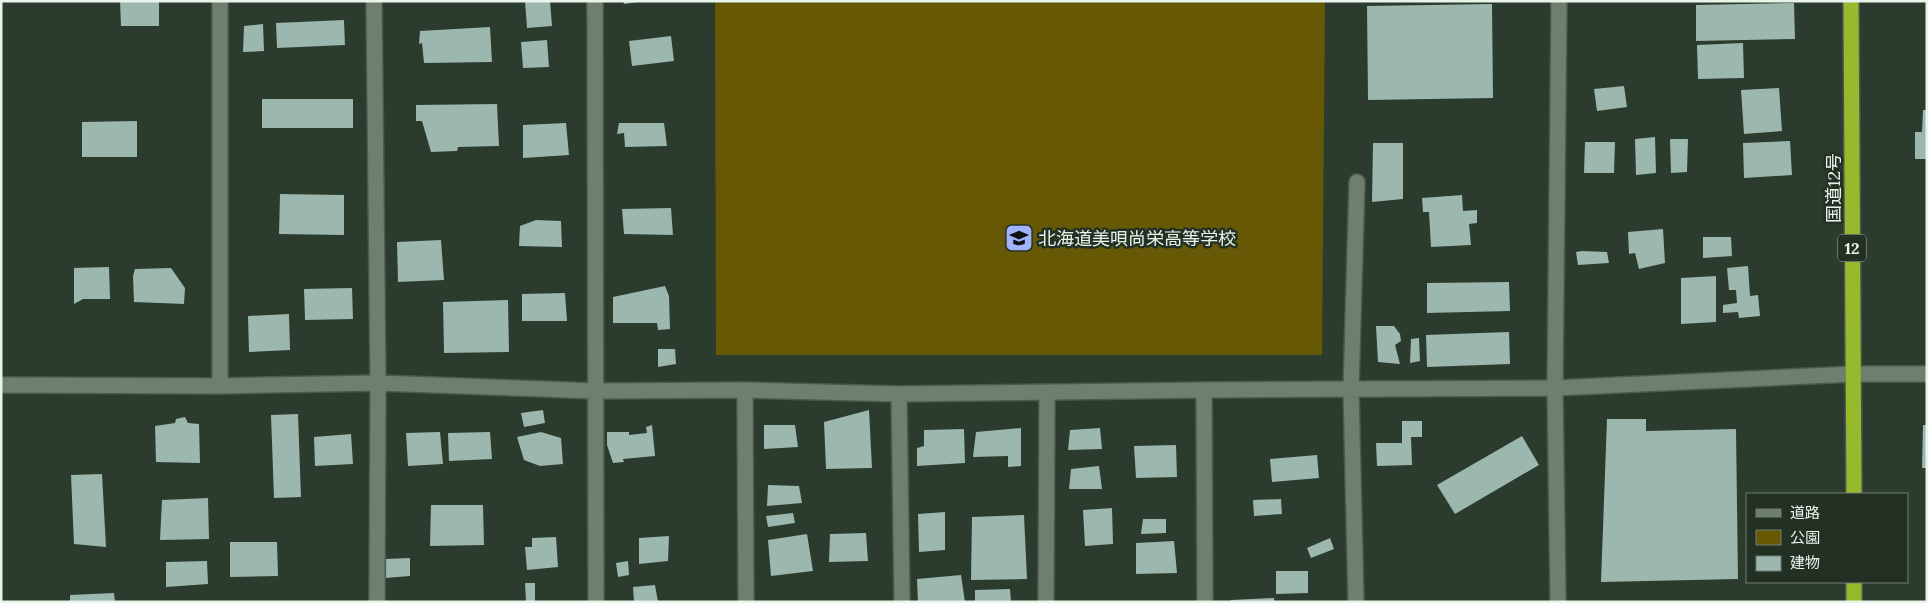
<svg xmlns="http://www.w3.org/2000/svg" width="1928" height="603" font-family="Lora,'Noto Sans JP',serif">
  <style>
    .green { fill: #675805 }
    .building { fill: #9cb7ad }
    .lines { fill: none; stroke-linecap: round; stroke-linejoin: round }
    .minor-casing { stroke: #4b594d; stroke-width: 18 }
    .highway-casing { stroke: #4b594d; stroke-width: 18 }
    .minor { stroke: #6e7f6f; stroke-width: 15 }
    .highway { stroke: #97b92e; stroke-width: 15 }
    .labels { text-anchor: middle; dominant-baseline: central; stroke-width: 5; stroke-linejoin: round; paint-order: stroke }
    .shield { fill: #223123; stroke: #aebaaf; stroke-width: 1 }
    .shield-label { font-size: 16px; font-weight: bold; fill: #eaf4eb }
    .street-label { font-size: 18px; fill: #eaf4eb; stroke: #223123 }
    .poi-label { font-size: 18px; fill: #eaf4eb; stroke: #223123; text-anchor: start }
  </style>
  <rect width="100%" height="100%" fill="#2b3b2d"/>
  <!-- green -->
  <path class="green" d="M715,1H1325L1322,355H716Z"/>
  <!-- building -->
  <path class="building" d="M120,1H159V26H121Z
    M525,1H550L552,26L527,28Z
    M623,1H638V2L624,4Z
    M1794,3L1795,39L1696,41V5Z
    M1492,4L1493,98L1368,100L1367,6Z
    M344,20L345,45L277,48L276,23Z
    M263,24L264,51L243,52L244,26Z
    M490,27L492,62L424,63L422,43L419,44L420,31Z
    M671,36L674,61L632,66L629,41Z
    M547,40L549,67L523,68L521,42Z
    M1743,43L1744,78L1698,79L1697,45Z
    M1624,86L1627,107L1597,111L1594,89Z
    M1779,88L1782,131L1744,134L1741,90Z
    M262,99H353V128H262Z
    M497,104L499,146L458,147L457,151L431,152L422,121H416V105Z
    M1923,110H1927V159H1915V132H1922Z
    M137,121V157H82V122Z
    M566,123L569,155L523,158V125Z
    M619,123H664L667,146L625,147L624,133L617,134Z
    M1655,137L1656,173L1636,175L1635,139Z
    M1670,139H1688L1687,172L1671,173Z
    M1790,141L1792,175L1744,178L1743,143Z
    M1585,142H1615L1614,173H1584Z
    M1373,143H1403V199L1372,202Z
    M280,194L344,195V235L279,234Z
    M1462,195L1463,211L1477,210V223L1469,224L1471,245L1431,247L1429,212H1423L1422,198Z
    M671,208L673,235L624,234L622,209Z
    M536,220L561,221L562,247L519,246L520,226Z
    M1663,229L1665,263L1639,269L1635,253L1629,254L1628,232Z
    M1703,237H1731L1732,256L1703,258Z
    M441,240L444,280L398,282L397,242Z
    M1582,251L1607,252L1609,263L1578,265L1576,252Z
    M1748,266L1750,296L1758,295L1760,316L1739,318L1738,312L1723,313V305L1737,303L1736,290H1729L1727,268Z
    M109,267L110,299H83L74,304V268Z
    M171,268L185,288L184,304L134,302L133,276L135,269Z
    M1716,276V322L1681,324V278Z
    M1509,282L1510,311L1427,313V283Z
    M665,286L669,296L670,329L658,330L657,323H613V297Z
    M352,288L353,319L305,320L304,289Z
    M565,293L567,321H522V294Z
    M508,300L509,352L444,353L443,302Z
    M289,314L290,350L249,352L248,316Z
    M1376,326H1394L1400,334L1401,341L1395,345L1400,364L1378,362Z
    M1509,332L1510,364L1427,367L1426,335Z
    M1419,338L1420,361L1410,363L1411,339Z
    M658,349H675L676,364L658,367Z
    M543,410L545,423L524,427L521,413Z
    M869,410L872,468L826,469L824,422Z
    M298,414L301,497L274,498L271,415Z
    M185,417L188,423L199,424L200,463L156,462L155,426L175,423L176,419Z
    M1607,419H1646V431L1736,429L1738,579L1601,582Z
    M1402,421H1422V437H1411L1412,465L1377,466L1376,443H1402Z
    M652,425L655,456L623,459L624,462L613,463L607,445V432H629V435L647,433L646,427Z
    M764,425H795L798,447L764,449Z
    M1923,425H1927V468H1922Z
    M1021,428V466L1008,467V456L973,457L976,432Z
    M1100,428L1102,449L1068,450L1070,430Z
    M964,429L965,463L917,466V448L924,446V430Z
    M440,432L443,464L408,466L406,433Z
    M490,432L492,459L449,461L448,433Z
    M541,432L561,438L563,464L540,466L524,460L517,437Z
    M351,434L353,464L315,466L314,437Z
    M1522,436L1539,465L1455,514L1437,485Z
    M1176,445L1177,477L1136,478L1134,446Z
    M1317,455L1319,478L1272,482L1270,459Z
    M1099,466L1102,489H1069L1071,469Z
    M102,474L106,547L74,544L71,475Z
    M768,485L799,486L802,503L767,506Z
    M208,498L209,539L160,540L162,500Z
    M1281,499L1282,514L1254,516L1253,500Z
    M431,505H483L484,545L430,546Z
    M1112,508L1113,544L1085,546L1083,510Z
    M945,512V550L919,552L918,514Z
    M793,513L795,523L768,527L766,516Z
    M1024,515L1027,579L971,580L972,517Z
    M1143,519H1166V533L1141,534Z
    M866,533L868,561L829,562L830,534Z
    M807,534L813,571L771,576L768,540Z
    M669,536L668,561L639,564V538Z
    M556,537L558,567L527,570L525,547H532V538Z
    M1330,538L1334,549L1311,558L1307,548Z
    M1174,541L1177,573L1136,574V543Z
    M230,542H277L278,576L230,577Z
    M410,558V576L385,578V559Z
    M207,561L208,584L166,587V562Z
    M628,561L629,575L618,577L616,563Z
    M1276,571H1308V593L1276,594Z
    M961,575L965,602H918L917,579Z
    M525,583H535V602H526Z
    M655,585L658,602H634L633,587Z
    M1010,589L1011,602H975V590Z
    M114,593L115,602H70V595Z
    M1274,598V602H1231V600Z"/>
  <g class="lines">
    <defs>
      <path id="minor" d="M220,1V386
        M374,1L378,383L377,602
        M595,1L596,602
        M1,385L220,386L378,383L595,391L745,390L899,394L1204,390L1555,388L1853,374H1927
        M745,390L746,602
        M1204,390L1205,602
        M899,394L902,602
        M1046,602L1047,393
        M1356,602L1351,389L1357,182
        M1558,602L1555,388L1559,1"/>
      <path id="highway" d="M1851,1L1854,494
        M1854,582V602"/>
    </defs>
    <!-- minor casing -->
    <use href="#minor" class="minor-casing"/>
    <!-- highway casing -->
    <use href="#highway" class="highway-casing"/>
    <!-- minor -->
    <use href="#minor" class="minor"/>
    <!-- highway -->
    <use href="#highway" class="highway"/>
  </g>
  <!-- icons -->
  <defs>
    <symbol id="school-square" viewBox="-11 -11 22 22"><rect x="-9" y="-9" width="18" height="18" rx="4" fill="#a1b3fd" stroke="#223123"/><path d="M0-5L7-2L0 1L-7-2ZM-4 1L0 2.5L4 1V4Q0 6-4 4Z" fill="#111"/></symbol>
  </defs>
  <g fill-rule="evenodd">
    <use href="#school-square" x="1003" y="222" width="32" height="32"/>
  </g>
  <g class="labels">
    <!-- shield labels -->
    <rect class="shield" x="1838" y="234.5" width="28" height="27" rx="4"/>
    <g class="shield-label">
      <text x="1852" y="248">12</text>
    </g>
    <!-- street labels -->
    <g class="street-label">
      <text transform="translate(1833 188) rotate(-90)">国道12号</text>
    </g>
    <!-- poi labels -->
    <g class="poi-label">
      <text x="1038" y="238">北海道美唄尚栄高等学校</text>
    </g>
  </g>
  <!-- border -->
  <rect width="1928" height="603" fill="none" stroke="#eaf4eb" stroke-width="5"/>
  <!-- legend -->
  <rect x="1746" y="493" width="162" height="90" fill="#223123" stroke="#727f73"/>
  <rect x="1756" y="509" width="25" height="8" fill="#6e7f6f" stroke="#727f73"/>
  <text x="1790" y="518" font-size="15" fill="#eaf4eb">道路</text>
  <rect x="1756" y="530" width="25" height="15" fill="#675805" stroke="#727f73"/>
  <text x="1790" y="543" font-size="15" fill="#eaf4eb">公園</text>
  <rect x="1756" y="556" width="25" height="15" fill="#9cb7ad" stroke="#727f73"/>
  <text x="1790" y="568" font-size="15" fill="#eaf4eb">建物</text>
</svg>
